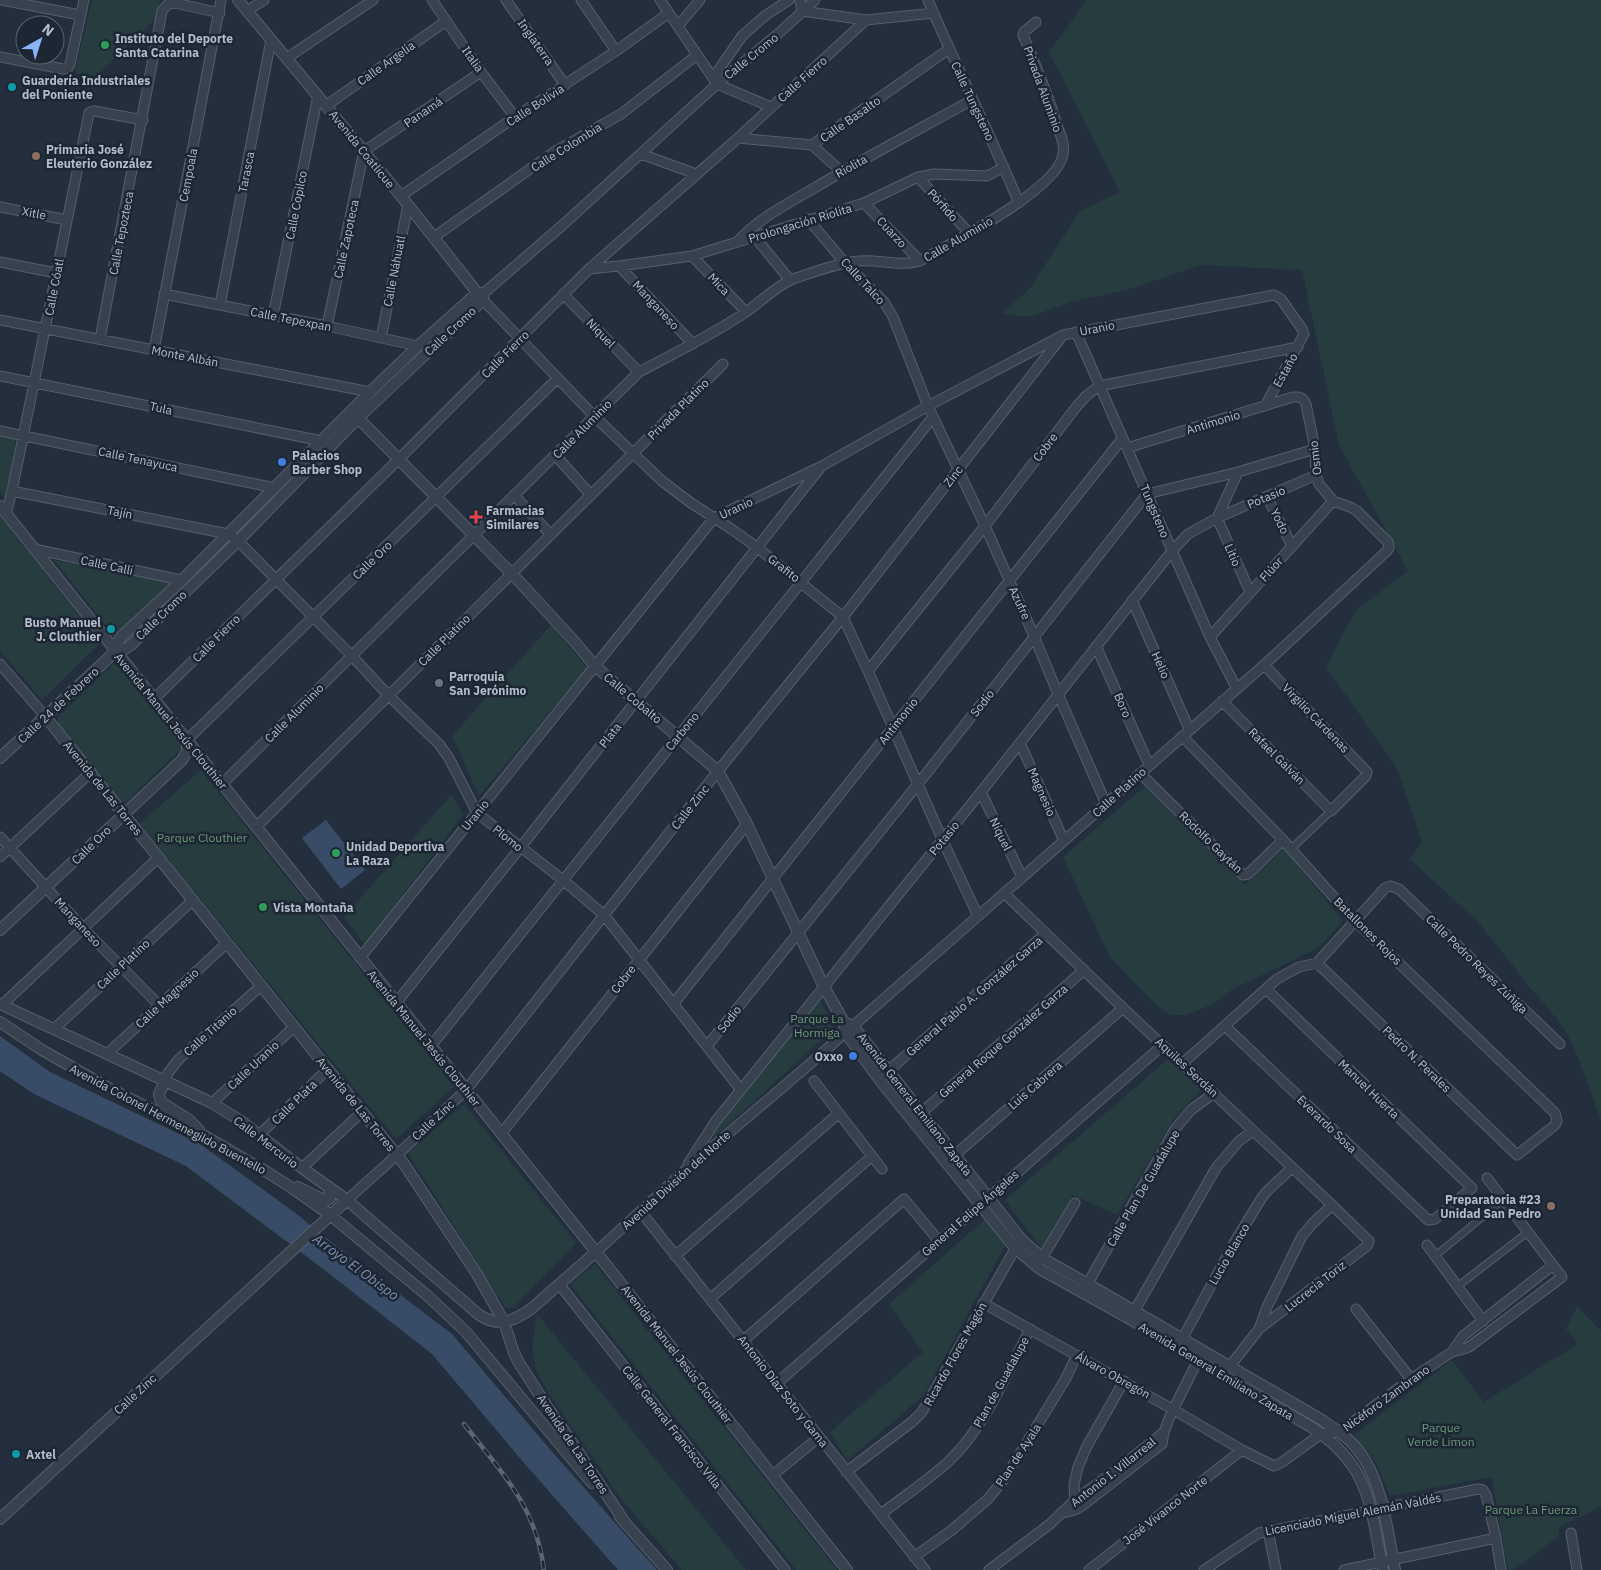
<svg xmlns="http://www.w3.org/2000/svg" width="1601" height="1570" font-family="'IBM Plex Sans',sans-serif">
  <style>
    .green { fill: #263c3f }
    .water { fill: #394c67 }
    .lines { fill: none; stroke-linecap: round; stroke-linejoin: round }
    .pedestrian-casing { stroke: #565f6c; stroke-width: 8 }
    .minor-casing { stroke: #565f6c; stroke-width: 11 }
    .tertiary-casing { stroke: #565f6c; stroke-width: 12 }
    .pedestrian { stroke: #38414e; stroke-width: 6 }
    .minor { stroke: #38414e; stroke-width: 9 }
    .tertiary { stroke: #38414e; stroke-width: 10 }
    .rail-casing { stroke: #5a6575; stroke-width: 4.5 }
    .rail { stroke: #1d2633; stroke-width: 2.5; stroke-dasharray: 8; stroke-linecap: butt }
    .leisure-dot { fill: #2e9e5b; stroke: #1d2633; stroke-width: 2 }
    .culture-dot { fill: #0f9aa8; stroke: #1d2633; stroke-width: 2 }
    .education-dot { fill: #8d6e63; stroke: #1d2633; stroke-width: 2 }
    .shop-dot { fill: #3f7fe0; stroke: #1d2633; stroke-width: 2 }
    .health-dot { fill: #e0444e; stroke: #1d2633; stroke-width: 2 }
    .worship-dot { fill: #6b7280; stroke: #1d2633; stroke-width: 2 }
    .labels { text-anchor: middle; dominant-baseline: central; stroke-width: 5; stroke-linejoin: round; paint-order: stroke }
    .poi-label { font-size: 12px; font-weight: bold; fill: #b4bcc9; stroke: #1d2633; text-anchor: start }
    .street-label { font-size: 12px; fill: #b4bcc9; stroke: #1d2633 }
    .park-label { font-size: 12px; fill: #6b9a76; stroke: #1d2633 }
    .water-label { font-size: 14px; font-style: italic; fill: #7c92b1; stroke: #1d2633 }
  </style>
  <rect width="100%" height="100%" fill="#242f3e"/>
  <!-- green -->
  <path class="green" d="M92,0H160L156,18L93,80L75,72Z
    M1087,0H1601V1120C1589,1090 1581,1058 1565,1031C1557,1018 1546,1006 1536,994C1531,988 1526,985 1522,977L1479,923L1410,859L1422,842L1397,768L1326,667L1355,611L1408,571L1339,445L1302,270L1201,265L1127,290L1071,302L1029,317L1002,314L1030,288L1080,211L1120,192L1049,52Z
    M0,436L16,439L6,499L0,491Z
    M0,516L100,643L42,700L0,651Z
    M54,560L172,581L115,637Z
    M551,625L587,668L479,796L452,736Z
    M113,664L118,665L182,742L181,749L126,802H120L58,724V717Z
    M201,770L454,1087L396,1139L139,824Z
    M1145,786L1245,885L1284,848L1343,921L1320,947L1233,989L1213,1004L1187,1015H1170L1156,1005L1110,957L1063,857Z
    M452,794L463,815L365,945L344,917Z
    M820,1000L834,1028L714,1138L712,1134Z
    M1168,1059L1201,1090L1173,1120L1117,1215L1073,1195L1042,1250L1005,1200Z
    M464,1104L576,1243L513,1308L505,1307L408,1153Z
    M984,1220L1007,1242L923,1396L847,1461L830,1432L923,1352L889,1304Z
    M595,1264L837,1570H796L570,1284Z
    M1577,1306L1601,1331V1506L1560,1527L1558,1537L1513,1570H1508L1492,1477L1390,1496L1376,1463L1354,1435L1452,1360L1484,1402L1578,1344L1566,1329Z
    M537,1314L746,1570H682L621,1499L548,1392L536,1370L532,1346Z"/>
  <!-- water -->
  <path class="water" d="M326,820L365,870L341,889L302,838Z
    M0,1036L50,1072L200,1144L294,1212L340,1249L452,1334L547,1446L657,1570H618L525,1464L432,1354L322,1268L186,1166L34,1094L0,1071Z"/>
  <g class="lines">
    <defs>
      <path id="pedestrian" d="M1291,849L1331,811
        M1435,1256L1503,1200
        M1458,1286L1528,1232"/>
      <path id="minor" d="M2,0L80,15
        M432,0L481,72L515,117
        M506,0L565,85
        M581,0L616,51
        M660,0L717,84L771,107
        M800,0L802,11L866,20L934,13
        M928,0C957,68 990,134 1019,203
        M247,11L264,0
        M678,26L700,0
        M0,57L63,69L68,68L70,64L84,0
        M287,58L373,0
        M713,78L742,36L766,15L789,0
        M327,105L446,21
        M738,138L812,145L949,49
        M812,145L841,171
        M641,154L696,174
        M918,177L969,233
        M401,196L515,117L616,51L669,13
        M864,203L920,261
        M0,207L67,220
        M808,219L845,263L884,302L893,317L928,406L985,526L1034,636L1058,694L1106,804
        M754,236L790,280
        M434,237L554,152L621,114L697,55
        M739,240C760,218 785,205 811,190C864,158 918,130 972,100
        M692,256L746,312
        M0,262L56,273
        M619,266L693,344
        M589,269L619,266L692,256L864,203L918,177L934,174L987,176L1004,167
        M485,292L483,300L594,416L662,481L691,503L730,528L758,548L843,617L868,671L942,839L978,916
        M481,293L485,292L565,223L717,84L779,33L815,0
        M164,294L327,326L418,346
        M563,294L639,372
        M220,305L271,40
        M273,316L318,95
        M0,320L370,392
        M327,326L364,151L481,72
        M1076,332L1210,637L1237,689
        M381,338L408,205
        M100,339L162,11L168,4L175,3L220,13
        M154,350L221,0
        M0,376L322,441
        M0,431L275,488
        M556,456L591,495
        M1238,472L1217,518L1250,592
        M12,491L228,534L238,541L352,656L388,695L439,744L449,758L477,813L563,880L604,915L741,1090
        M514,495L551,535
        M1267,497L1292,546
        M6,514L12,491L89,113L90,112L94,111L143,120
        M34,549L181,580
        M1132,600L1189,729
        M1210,637L1333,501
        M1096,646L1149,765
        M0,664L45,716
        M868,671L985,526L1077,406L1086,396L1099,386L1298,347
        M154,699L399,459L589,269L738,138L866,20
        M1222,701L1331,811L1366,776L1367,772L1264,665
        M1182,736L1283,840L1355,921L1555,1113L1557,1121L1555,1125L1517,1155L1317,963
        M187,740L557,379
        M1020,743L1064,841
        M1140,773L1243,875L1248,874L1283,840
        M222,784L639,372C675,353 712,335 746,312C759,303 779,284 793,279C814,272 837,263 859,261C879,259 900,267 920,261C951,243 1059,189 1063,154C1065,145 1061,136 1058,128C1049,96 1036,66 1023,35L1024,32L1036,22
        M981,792L1022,877
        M256,827L723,364
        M0,837L83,928L159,1005
        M0,857L91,772
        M1004,893L1123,1008L1332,1205L1369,1241L1367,1246L1259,1329
        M360,958L714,518L822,466L928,406L1063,335L1274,295L1281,299L1302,329L1304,334L1265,406
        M396,1003L520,848L820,468
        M674,1003L1122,439
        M2,1005L159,857
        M1225,1026L1428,1220L1435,1219L1472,1188L1266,989
        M54,1029L193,900
        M431,1046L933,417
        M707,1046L918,784L1147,494L1238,472L1315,449
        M107,1054L227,943
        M1183,1063L1277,979L1299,967L1317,963L1385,888L1390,886L1399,889L1560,1044
        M879,1079L1046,933
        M165,1081L168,1073L179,1059L261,986
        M814,1081L882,1169
        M212,1103L294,1027
        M921,1113L1084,970
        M501,1134L747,824
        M259,1135L328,1069
        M947,1162L1123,1008
        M688,1164L715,1122L981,792L1172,551L1188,534L1217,518L1316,475
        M302,1168L362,1112
        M347,1200L397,1155L466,1090L718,771L843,617L1060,339
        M641,1212L925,1570
        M1427,1245L1483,1321
        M596,1252L684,1171L804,1069L1264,665L1387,551L1389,548L1388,542L1357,511L1350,507L1333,501L1319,484L1316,475L1315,449L1306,404L1303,399L1299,397H1293L1127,448
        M675,1256L838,1114
        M1042,1258L1075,1203
        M559,1284L785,1570
        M1084,1290L1175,1129L1191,1110L1214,1093
        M710,1299L871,1157
        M983,1303L1174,1410L1242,1450L1274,1466L1281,1463L1321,1434L1339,1432L1411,1379L1452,1352L1464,1349L1469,1347L1562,1277L1487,1178
        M1356,1309L1411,1379
        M1131,1317L1216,1168L1239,1141L1253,1131
        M744,1340L904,1199L939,1241
        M1180,1343L1234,1243L1261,1199L1266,1192L1292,1168
        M1452,1352L1463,1336L1553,1265
        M1230,1366L1259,1329L1267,1307L1302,1236L1313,1223L1332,1205
        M777,1383L1163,1045
        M846,1472L912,1422L922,1412L1019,1242
        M773,1475L819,1437
        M1075,1505L1074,1485L1078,1467L1087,1446L1124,1381
        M1063,1513L1075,1510L1082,1506L1162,1444L1164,1432L1170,1416L1201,1354
        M881,1514C903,1497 927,1481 948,1462C983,1430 1008,1372 1030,1329
        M1268,1531L1276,1570
        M1571,1533L1577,1570
        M914,1557L952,1530L988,1499L1005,1478L1065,1380L1077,1355
        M989,1570L1050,1524L1075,1500L1119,1468L1164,1432
        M1089,1570L1242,1450
        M1204,1570L1259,1533L1478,1489L1483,1490L1486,1495L1496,1538L1501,1570
        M1344,1570L1496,1538"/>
      <path id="tertiary" d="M358,418L516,578L574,641L595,666L718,771L747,824L824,987L844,1022L845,1032L879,1079L1015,1248L1040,1269L1130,1319L1311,1427C1371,1466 1370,1506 1383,1570
        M0,506L596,1252L847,1570
        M116,651L123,650L131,645L238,541L358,418L483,300L401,196L238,0
        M116,651L117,643L122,636L178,584L370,392L418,346L477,293
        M45,716L404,1164L477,1274L504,1322L514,1353L519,1363L548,1408L569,1438L624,1521
        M0,758L116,651
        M0,930L182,760L187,751V740
        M0,1004L165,1081L212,1103L241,1121L302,1168L347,1200L478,1314C498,1328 512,1322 531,1309L596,1252
        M0,1022L42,1050L107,1087L203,1135L267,1172L292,1188L329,1214L429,1297L466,1332L592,1483
        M844,1022L853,1026L1021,1239L1042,1258L1088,1284L1322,1420C1331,1427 1342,1433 1350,1441C1382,1472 1387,1528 1395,1570
        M165,1081L159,1094L161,1102L188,1119L199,1130
        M298,1187L326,1201L330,1198L329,1187
        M620,1517L667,1570
        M0,1519L347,1200"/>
    </defs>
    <!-- pedestrian casing -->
    <use href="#pedestrian" class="pedestrian-casing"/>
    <!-- minor casing -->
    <use href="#minor" class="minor-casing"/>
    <!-- tertiary casing -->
    <use href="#tertiary" class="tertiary-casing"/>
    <!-- pedestrian -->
    <use href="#pedestrian" class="pedestrian"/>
    <!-- minor -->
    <use href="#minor" class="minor"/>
    <!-- tertiary -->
    <use href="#tertiary" class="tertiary"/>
    <defs>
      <path id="rail" d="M464,1424C502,1473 536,1506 544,1570"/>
    </defs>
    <!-- rail casing -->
    <use href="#rail" class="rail-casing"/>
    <!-- rail -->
    <use href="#rail" class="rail"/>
  </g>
  <!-- markers -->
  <g class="leisure-dot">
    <circle cx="105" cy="45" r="5"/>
    <circle cx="336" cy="853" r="5"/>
    <circle cx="263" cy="907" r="5"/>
  </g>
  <g class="culture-dot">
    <circle cx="12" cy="87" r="5"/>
    <circle cx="111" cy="629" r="5"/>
    <circle cx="16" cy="1454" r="5"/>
  </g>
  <g class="education-dot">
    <circle cx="36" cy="156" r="5"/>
    <circle cx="1551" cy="1206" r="5"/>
  </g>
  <g class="shop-dot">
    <circle cx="282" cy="462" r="5"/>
    <circle cx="853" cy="1056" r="5"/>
  </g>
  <path class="health-dot" d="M473.5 509.5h5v5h5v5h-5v5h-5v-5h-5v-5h5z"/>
  <circle class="worship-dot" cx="439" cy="683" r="5"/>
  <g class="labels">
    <!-- poi labels -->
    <g class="poi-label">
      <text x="115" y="38">Instituto del Deporte<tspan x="115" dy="14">Santa Catarina</tspan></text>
      <text x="22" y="80">Guardería Industriales<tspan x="22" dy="14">del Poniente</tspan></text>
      <text x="46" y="149">Primaria José<tspan x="46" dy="14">Eleuterio González</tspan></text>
      <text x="292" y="455">Palacios<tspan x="292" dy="14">Barber Shop</tspan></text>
      <text x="486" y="510">Farmacias<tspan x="486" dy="14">Similares</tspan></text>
      <text x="101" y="622" text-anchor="end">Busto Manuel<tspan x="101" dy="14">J. Clouthier</tspan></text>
      <text x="449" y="676">Parroquia<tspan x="449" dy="14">San Jerónimo</tspan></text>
      <text x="346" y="846">Unidad Deportiva<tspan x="346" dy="14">La Raza</tspan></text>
      <text x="273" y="907">Vista Montaña</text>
      <text x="843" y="1056" text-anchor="end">Oxxo</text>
      <text x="1541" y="1199" text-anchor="end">Preparatoria #23<tspan x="1541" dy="14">Unidad San Pedro</tspan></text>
      <text x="26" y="1454">Axtel</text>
    </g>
    <!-- street labels -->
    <g class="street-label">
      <text transform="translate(536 42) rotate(55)">Inglaterra</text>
      <text transform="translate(751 56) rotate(-39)">Calle Cromo</text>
      <text transform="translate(473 59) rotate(55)">Italia</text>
      <text transform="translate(386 63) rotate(-35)">Calle Argelia</text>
      <text transform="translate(802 79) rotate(-42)">Calle Fierro</text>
      <text transform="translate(1043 89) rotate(70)">Privada Aluminio</text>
      <text transform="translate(973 101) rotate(65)">Calle Tungsteno</text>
      <text transform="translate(535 105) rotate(-33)">Calle Bolivia</text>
      <text transform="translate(423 112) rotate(-34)">Panamá</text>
      <text transform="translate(850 119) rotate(-35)">Calle Basalto</text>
      <text transform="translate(566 147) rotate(-32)">Calle Colombia</text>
      <text transform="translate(362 149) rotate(51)">Avenida Coatlicue</text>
      <text transform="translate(851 166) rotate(-29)">Riolita</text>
      <text transform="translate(246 172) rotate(-79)">Tarasca</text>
      <text transform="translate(188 175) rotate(-79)">Cempoala</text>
      <text transform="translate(296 205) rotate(-79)">Calle Copilco</text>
      <text transform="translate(943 205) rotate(48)">Pórfido</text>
      <text transform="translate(34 213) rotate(11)">Xitle</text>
      <text transform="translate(800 223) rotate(-17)">Prolongación Riolita</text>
      <text transform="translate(892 232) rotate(47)">Cuarzo</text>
      <text transform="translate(121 233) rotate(-79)">Calle Tepozteca</text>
      <text transform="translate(346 239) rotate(-78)">Calle Zapoteca</text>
      <text transform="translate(958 239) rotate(-30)">Calle Aluminio</text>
      <text transform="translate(394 271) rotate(-79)">Calle Náhuatl</text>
      <text transform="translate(863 281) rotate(47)">Calle Talco</text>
      <text transform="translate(719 284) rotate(46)">Mica</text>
      <text transform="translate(54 287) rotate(-79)">Calle Cóatl</text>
      <text transform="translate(656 305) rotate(47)">Manganeso</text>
      <text transform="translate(291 319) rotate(11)">Calle Tepexpan</text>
      <text transform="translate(1097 328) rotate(-11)">Uranio</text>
      <text transform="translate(450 331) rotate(-43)">Calle Cromo</text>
      <text transform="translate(601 333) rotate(46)">Níquel</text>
      <text transform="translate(505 354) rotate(-45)">Calle Fierro</text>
      <text transform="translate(185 356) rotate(11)">Monte Albán</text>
      <text transform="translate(1285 370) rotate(-61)">Estaño</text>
      <text transform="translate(161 408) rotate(12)">Tula</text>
      <text transform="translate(678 409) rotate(-45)">Privada Platino</text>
      <text transform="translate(1213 422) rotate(-17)">Antimonio</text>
      <text transform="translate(582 429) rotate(-45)">Calle Aluminio</text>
      <text transform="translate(1045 447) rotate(-53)">Cobre</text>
      <text transform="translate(1315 458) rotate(-97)">Osmio</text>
      <text transform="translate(138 459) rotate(12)">Calle Tenayuca</text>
      <text transform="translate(953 476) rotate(-52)">Zinc</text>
      <text transform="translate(1266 497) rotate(-23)">Potasio</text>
      <text transform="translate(736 508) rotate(-25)">Uranio</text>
      <text transform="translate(1155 511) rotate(67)">Tungsteno</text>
      <text transform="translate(120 512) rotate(11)">Tajín</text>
      <text transform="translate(1280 521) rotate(64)">Yodo</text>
      <text transform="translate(1233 555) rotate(66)">Litio</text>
      <text transform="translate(372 560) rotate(-44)">Calle Oro</text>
      <text transform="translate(107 565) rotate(12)">Calle Calli</text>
      <text transform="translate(784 568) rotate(38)">Grafito</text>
      <text transform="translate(1271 569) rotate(-48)">Flúor</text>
      <text transform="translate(1020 603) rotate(65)">Azufre</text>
      <text transform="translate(161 615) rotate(-44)">Calle Cromo</text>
      <text transform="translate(216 638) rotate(-45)">Calle Fierro</text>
      <text transform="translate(444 640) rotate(-45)">Calle Platino</text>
      <text transform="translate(1161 665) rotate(66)">Helio</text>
      <text transform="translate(633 698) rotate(40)">Calle Cobalto</text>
      <text transform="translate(982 703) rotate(-52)">Sodio</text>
      <text transform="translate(58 705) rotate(-43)">Calle 24 de Febrero</text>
      <text transform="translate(1123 705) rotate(66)">Boro</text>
      <text transform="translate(294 713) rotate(-45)">Calle Aluminio</text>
      <text transform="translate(1316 718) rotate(46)">Virgilio Cárdenas</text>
      <text transform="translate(171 721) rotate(51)">Avenida Manuel Jesús Clouthier</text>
      <text transform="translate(898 721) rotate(-52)">Antimonio</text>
      <text transform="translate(682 731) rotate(-51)">Carbono</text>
      <text transform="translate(610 735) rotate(-52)">Plata</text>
      <text transform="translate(1277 756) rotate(45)">Rafael Galván</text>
      <text transform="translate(103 788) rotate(51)">Avenida de Las Torres</text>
      <text transform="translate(1042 792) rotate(66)">Magnesio</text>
      <text transform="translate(1119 792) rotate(-42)">Calle Platino</text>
      <text transform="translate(690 807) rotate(-52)">Calle Zinc</text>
      <text transform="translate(475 815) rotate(-51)">Uranio</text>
      <text transform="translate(1001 834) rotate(64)">Níquel</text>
      <text transform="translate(508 838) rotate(39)">Plomo</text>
      <text transform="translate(944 838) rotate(-51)">Potasio</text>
      <text transform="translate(1211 842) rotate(44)">Rodolfo Gaytán</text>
      <text transform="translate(91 845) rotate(-44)">Calle Oro</text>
      <text transform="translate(78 922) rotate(47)">Manganeso</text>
      <text transform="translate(1368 931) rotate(45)">Batallones Rojos</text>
      <text transform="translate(123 964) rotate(-43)">Calle Platino</text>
      <text transform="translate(1477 964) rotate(44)">Calle Pedro Reyes Zúñiga</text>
      <text transform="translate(623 979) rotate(-52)">Cobre</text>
      <text transform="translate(974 996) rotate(-41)">General Pablo A. González Garza</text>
      <text transform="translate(167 998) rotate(-43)">Calle Magnesio</text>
      <text transform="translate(729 1019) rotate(-52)">Sodio</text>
      <text transform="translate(210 1031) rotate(-42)">Calle Titanio</text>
      <text transform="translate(424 1038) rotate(51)">Avenida Manuel Jesús Clouthier</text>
      <text transform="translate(1003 1041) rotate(-41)">General Roque González Garza</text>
      <text transform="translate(1417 1059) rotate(44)">Pedro N. Perales</text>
      <text transform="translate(253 1065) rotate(-43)">Calle Uranio</text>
      <text transform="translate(1187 1067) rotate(43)">Aquiles Serdán</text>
      <text transform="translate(1035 1085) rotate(-41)">Luis Cabrera</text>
      <text transform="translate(1369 1089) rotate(44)">Manuel Huerta</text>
      <text transform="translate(294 1102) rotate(-44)">Calle Plata</text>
      <text transform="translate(356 1104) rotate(51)">Avenida de Las Torres</text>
      <text transform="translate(915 1104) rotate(52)">Avenida General Emiliano Zapata</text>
      <text transform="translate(168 1119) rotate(28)">Avenida Colonel Hermenegildo Buentello</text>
      <text transform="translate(433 1120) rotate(-43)">Calle Zinc</text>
      <text transform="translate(1327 1124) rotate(44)">Everardo Sosa</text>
      <text transform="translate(266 1142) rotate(37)">Calle Mercurio</text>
      <text transform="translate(676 1180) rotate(-42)">Avenida División del Norte</text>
      <text transform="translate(1143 1188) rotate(-60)">Calle Plan De Guadalupe</text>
      <text transform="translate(970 1213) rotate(-41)">General Felipe Ángeles</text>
      <text transform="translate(1229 1254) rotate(-60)">Lucio Blanco</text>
      <text transform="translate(1315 1286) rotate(-38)">Lucrecia Toriz</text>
      <text transform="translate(677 1354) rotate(52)">Avenida Manuel Jesús Clouthier</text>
      <text transform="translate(955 1354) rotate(-61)">Ricardo Flores Magón</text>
      <text transform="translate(1216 1371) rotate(31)">Avenida General Emiliano Zapata</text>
      <text transform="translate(1113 1375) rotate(29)">Álvaro Obregón</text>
      <text transform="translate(1001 1382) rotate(-61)">Plan de Guadalupe</text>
      <text transform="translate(783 1391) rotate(52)">Antonio Díaz Soto y Gama</text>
      <text transform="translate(135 1394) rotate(-43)">Calle Zinc</text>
      <text transform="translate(1386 1398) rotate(-36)">Nicéforo Zambrano</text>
      <text transform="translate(672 1427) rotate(52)">Calle General Francisco Villa</text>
      <text transform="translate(573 1444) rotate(56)">Avenida de Las Torres</text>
      <text transform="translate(1018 1455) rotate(-57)">Plan de Ayala</text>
      <text transform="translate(1113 1472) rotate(-38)">Antonio I. Villarreal</text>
      <text transform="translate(1165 1510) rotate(-38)">José Vivanco Norte</text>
      <text transform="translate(1353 1514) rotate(-11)">Licenciado Miguel Alemán Valdés</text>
    </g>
    <!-- park labels -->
    <g class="park-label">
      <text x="202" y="837">Parque Clouthier</text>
      <text x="817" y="1018">Parque La<tspan x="817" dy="14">Hormiga</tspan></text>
      <text x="1441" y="1427">Parque<tspan x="1441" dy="14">Verde Limon</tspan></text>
      <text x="1531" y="1509">Parque La Fuerza</text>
    </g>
    <!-- water labels -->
    <g class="water-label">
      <text transform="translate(356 1267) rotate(36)">Arroyo El Obispo</text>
    </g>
  </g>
  <!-- north arrow -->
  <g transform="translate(40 40) rotate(39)"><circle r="24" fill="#1d2633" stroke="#59626f"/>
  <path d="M0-4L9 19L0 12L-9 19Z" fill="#8ab4f8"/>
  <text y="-8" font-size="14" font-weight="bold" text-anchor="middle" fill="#b4bcc9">N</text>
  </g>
</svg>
